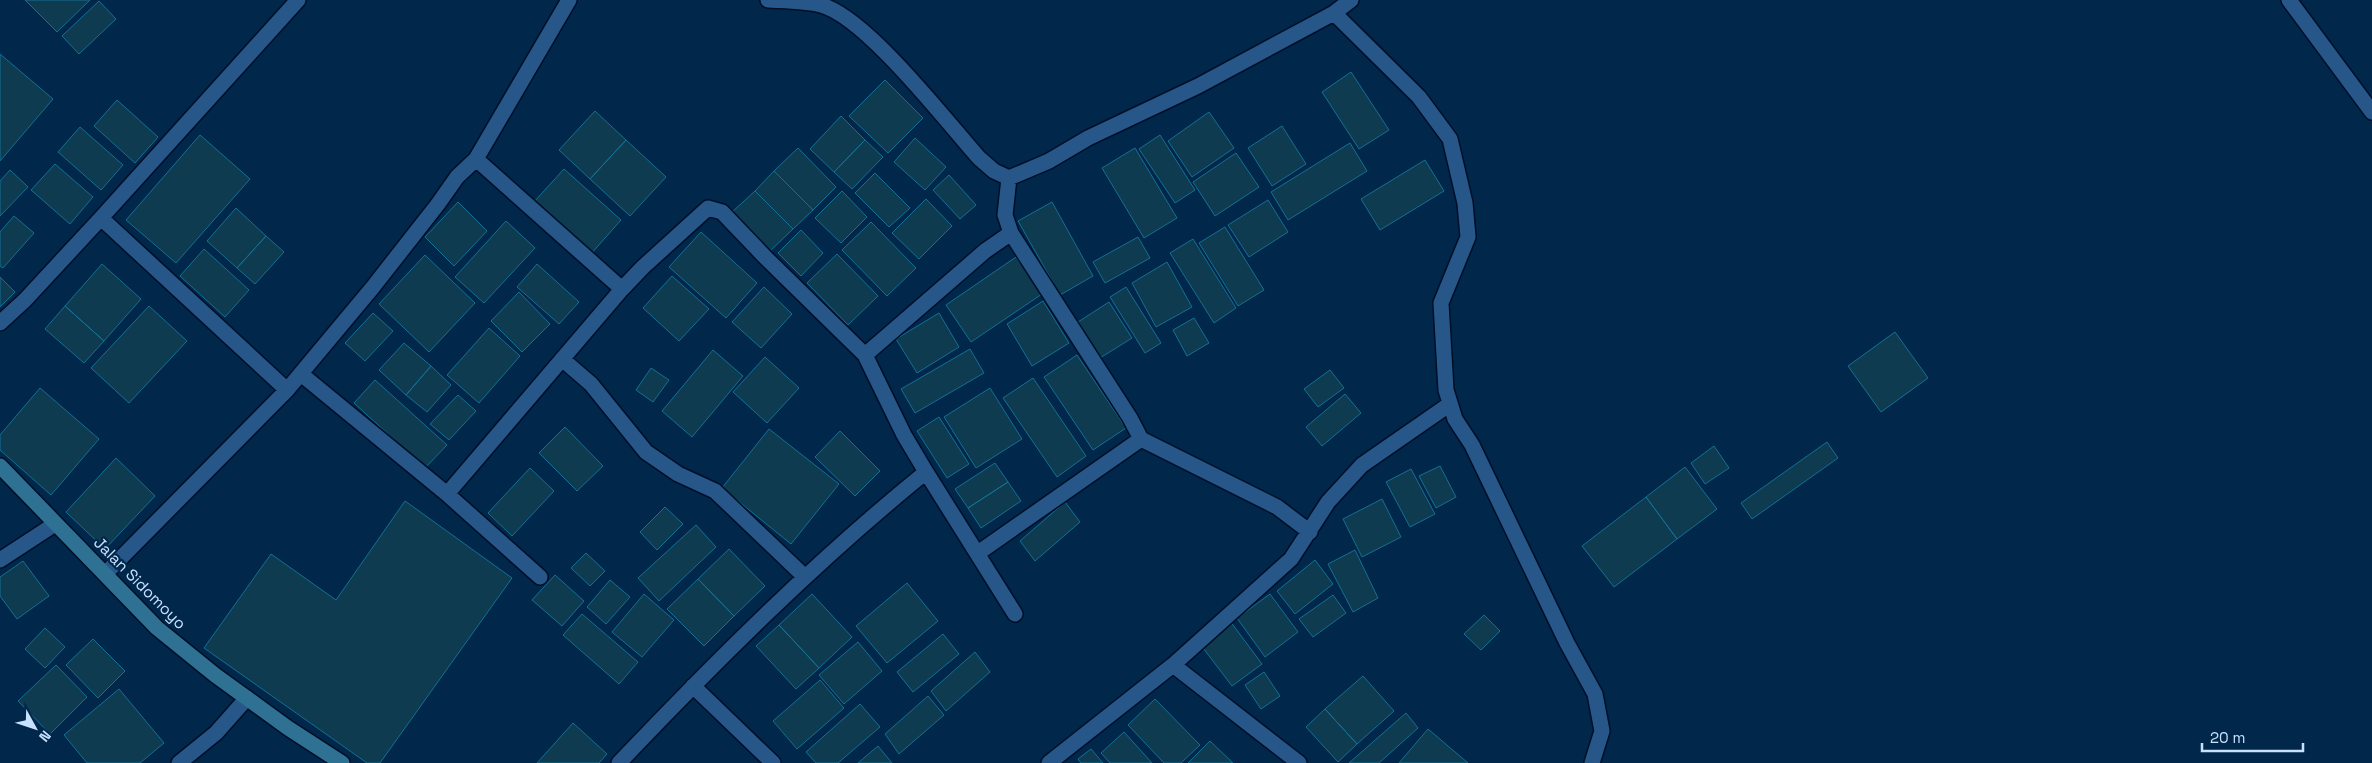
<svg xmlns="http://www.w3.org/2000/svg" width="2372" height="763" font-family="'Space Grotesk',sans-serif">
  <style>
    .building { fill: #0e3b4f; stroke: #147095 }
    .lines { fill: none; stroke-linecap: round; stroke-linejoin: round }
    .street-casing { stroke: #000f28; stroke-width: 18 }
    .secondary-casing { stroke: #000f28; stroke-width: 18 }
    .street { stroke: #265788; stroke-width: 15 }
    .secondary { stroke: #2f7192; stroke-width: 15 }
    .labels { text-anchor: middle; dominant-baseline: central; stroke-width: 4.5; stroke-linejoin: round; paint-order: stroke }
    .street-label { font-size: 16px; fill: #c7e1fe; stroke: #01274b }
  </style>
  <rect width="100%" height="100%" fill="#01274b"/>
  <!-- building -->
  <path class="building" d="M25,0H90L57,32Z
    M99,1L116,19L79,54L62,36Z
    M0,54L53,99L0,161Z
    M1351,72L1389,130L1359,149L1322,92Z
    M885,80L923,118L888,153L849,116Z
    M117,100L158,137L135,163L94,126Z
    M595,111L626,140L590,179L559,150Z
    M1209,112L1234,148L1192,177L1168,141Z
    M841,116L865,140L834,172L810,149Z
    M1282,126L1306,164L1272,186L1248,148Z
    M80,127L123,165L101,190L58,152Z
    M200,135L250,179L176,263L126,220Z
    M1160,135L1195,190L1175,203L1139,149Z
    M915,138L946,167L925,190L894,162Z
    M626,140L666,177L630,216L590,179Z
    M865,140L883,157L852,189L834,172Z
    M1350,143L1367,171L1288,220L1271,192Z
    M798,148L836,187L813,210L774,171Z
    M1135,148L1177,218L1144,238L1102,168Z
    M1236,153L1259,187L1215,216L1193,182Z
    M1425,160L1444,191L1380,230L1361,199Z
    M55,164L93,197L70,224L31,190Z
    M564,169L621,220L590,255L533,203Z
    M10,170L28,187L0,216V181Z
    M774,171L813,210L793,229L755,191Z
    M875,173L910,208L889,227L855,193Z
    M949,175L976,205L960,219L933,190Z
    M755,191L793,229L769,252L731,213Z
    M842,191L867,217L841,243L815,218Z
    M926,199L952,226L919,259L892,233Z
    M1268,200L1288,232L1249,257L1228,225Z
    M458,202L487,231L454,266L425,237Z
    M1052,202L1093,276L1060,295L1018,221Z
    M236,208L266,236L237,268L207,241Z
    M14,216L34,233L3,268L0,266V232Z
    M506,221L535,248L484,303L455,277Z
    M871,222L916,268L887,296L842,250Z
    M1225,227L1264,290L1238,306L1199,243Z
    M801,230L823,253L801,276L778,253Z
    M701,232L757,283L726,318L669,267Z
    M266,236L284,252L255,284L237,268Z
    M1138,237L1150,258L1105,283L1093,262Z
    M1193,239L1236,308L1214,323L1170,253Z
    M204,249L249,290L225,317L180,276Z
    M837,254L878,296L848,325L807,283Z
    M425,255L475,303L429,352L379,304Z
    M1016,257L1042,294L971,342L946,305Z
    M1167,262L1192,307L1156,327L1132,283Z
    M102,264L141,299L104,341L65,306Z
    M537,264L579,302L559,324L517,287Z
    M672,276L709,309L679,341L643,308Z
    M0,277L15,292L0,307Z
    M764,287L792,314L761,348L732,322Z
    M1126,287L1161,343L1145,353L1110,297Z
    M519,292L550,324L522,352L491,321Z
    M1043,301L1069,343L1032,366L1007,324Z
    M1109,302L1132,338L1100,358L1078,322Z
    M65,306L104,341L84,363L45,329Z
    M149,306L187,341L129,403L91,368Z
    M373,313L393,331L365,361L345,343Z
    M939,313L959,347L917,373L896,339Z
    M1194,318L1209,343L1187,356L1173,330Z
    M489,328L520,356L479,403L447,375Z
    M1895,332L1928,378L1881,412L1848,366Z
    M404,343L431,366L406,395L379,370Z
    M970,349L984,373L915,413L901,389Z
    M713,350L743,376L692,437L662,411Z
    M1077,355L1126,428L1093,450L1044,377Z
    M765,357L799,388L767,423L733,392Z
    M431,366L451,385L427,412L406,395Z
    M651,368L669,380L653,402L636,390Z
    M1330,370L1344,388L1318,407L1304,389Z
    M1033,378L1086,456L1057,477L1003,398Z
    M375,380L447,445L425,468L354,403Z
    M40,388L99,439L51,495L0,450V435Z
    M990,388L1022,439L976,468L944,417Z
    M1345,394L1361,413L1322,446L1306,427Z
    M458,395L476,411L449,440L430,424Z
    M939,417L969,464L947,478L917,431Z
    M565,427L603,466L577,491L539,453Z
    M769,429L839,484L791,544L722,488Z
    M840,431L880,471L855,496L815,457Z
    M1827,442L1838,458L1752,519L1741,503Z
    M1714,446L1729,468L1705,484L1691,463Z
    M116,458L155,496L105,549L66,512Z
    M995,463L1008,482L968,508L955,489Z
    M1440,466L1456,497L1436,508L1419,476Z
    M1685,467L1717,509L1677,539L1646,497Z
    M530,468L554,491L512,536L488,513Z
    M1411,469L1435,514L1410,527L1386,482Z
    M1008,482L1021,501L981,528L968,508Z
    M1646,497L1677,539L1614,587L1582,546Z
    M1382,499L1401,537L1362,557L1343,519Z
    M405,501L512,578L380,763H367L204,648L271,554L336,600Z
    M1065,502L1080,522L1035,561L1020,541Z
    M665,507L683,524L657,550L640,532Z
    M696,525L716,547L659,601L638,578Z
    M729,549L765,586L734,616L698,579Z
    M1355,550L1378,598L1353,612L1328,564Z
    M586,553L605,571L590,586L571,568Z
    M1315,560L1333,584L1295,614L1277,591Z
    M23,561L49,596L17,619L0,596V577Z
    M555,575L584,601L562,626L532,600Z
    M698,579L734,616L704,646L667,609Z
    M610,580L630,597L606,624L587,607Z
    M907,583L938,621L887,663L856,626Z
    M644,594L674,620L642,657L612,632Z
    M812,594L852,637L819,668L779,625Z
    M1270,594L1298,632L1265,657L1237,618Z
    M1333,595L1346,613L1313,637L1299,619Z
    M582,614L638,662L619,684L563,635Z
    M1484,615L1500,631L1481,650L1464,634Z
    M1230,621L1262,664L1232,686L1200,644Z
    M779,625L819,668L796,689L756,646Z
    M45,628L65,647L45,668L25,649Z
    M943,634L959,654L913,692L897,672Z
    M93,639L125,671L98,698L66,665Z
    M858,642L882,671L844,704L819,675Z
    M975,652L990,672L946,711L931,691Z
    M56,665L87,697L50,734L18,701Z
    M1264,672L1280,696L1261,709L1245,685Z
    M1363,676L1394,711L1357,744L1325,709Z
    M820,680L844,708L797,749L773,721Z
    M119,689L164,743L140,763H87L64,735Z
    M928,696L944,715L899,754L885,734Z
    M1155,699L1200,745L1181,763H1164L1128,725Z
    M860,704L880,727L838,763H816L806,752Z
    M1325,709L1357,744L1338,762L1306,727Z
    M1406,713L1418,728L1379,763H1349Z
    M573,723L607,754L599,763H537Z
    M1428,729L1468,763H1399Z
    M1124,732L1152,763H1110L1101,753Z
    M1210,741L1233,763H1188Z
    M878,746L892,763H858Z
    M1091,749L1103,763H1081L1078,759Z"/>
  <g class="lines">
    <defs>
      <path id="street" d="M768,0C785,1 805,1 821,5C866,17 946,121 979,158L994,171L1009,178
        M2289,0L2372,112
        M1334,13L1419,97L1450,139L1465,203L1468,237L1441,303L1446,390L1455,419L1472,445L1567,643L1595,694L1602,731L1592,763
        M476,159L622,289L643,267L708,208L722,212L766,258L865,355L904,435L926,472C816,561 716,661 619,763
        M101,218L287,390
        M0,323L25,300L101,218L298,0
        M865,355L985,251L1011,233L1005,215L1009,178L1049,161L1088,138L1198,86L1334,13L1351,0
        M562,359L591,384L646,452L678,474L715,491L805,577
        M301,374L447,494L622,289
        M1141,439L1277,507L1310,532
        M926,472L1015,614
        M447,494L540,577
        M978,553L1141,439L1130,418L1011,233
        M0,560L55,524
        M106,573L287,390L373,287L438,204L457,177L476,159L569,0
        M1173,665L1299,763
        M693,686L773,763
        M179,763L216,733L247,698
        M1049,763L1173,665L1291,559L1328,502L1362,465L1450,404"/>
      <path id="secondary" d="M0,466L157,628L215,675L288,728L342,763"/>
    </defs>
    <!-- street casing -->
    <use href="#street" class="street-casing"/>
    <!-- secondary casing -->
    <use href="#secondary" class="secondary-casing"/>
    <!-- street -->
    <use href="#street" class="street"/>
    <!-- secondary -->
    <use href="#secondary" class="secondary"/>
  </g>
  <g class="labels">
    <!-- street labels -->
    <g class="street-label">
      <text transform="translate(140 583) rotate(45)">Jalan Sidomoyo</text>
    </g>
  </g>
  <!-- north arrow -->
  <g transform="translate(35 728) rotate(130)" stroke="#01274b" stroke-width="4" paint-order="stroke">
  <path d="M0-4L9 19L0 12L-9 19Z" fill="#c7e1fe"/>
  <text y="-8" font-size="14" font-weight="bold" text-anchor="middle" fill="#c7e1fe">N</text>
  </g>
  <!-- scale -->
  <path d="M2202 743v8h101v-8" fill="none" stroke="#c7e1fe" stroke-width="2.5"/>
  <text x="2210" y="743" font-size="15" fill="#c7e1fe" stroke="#01274b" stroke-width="4" paint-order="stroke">20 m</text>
</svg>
